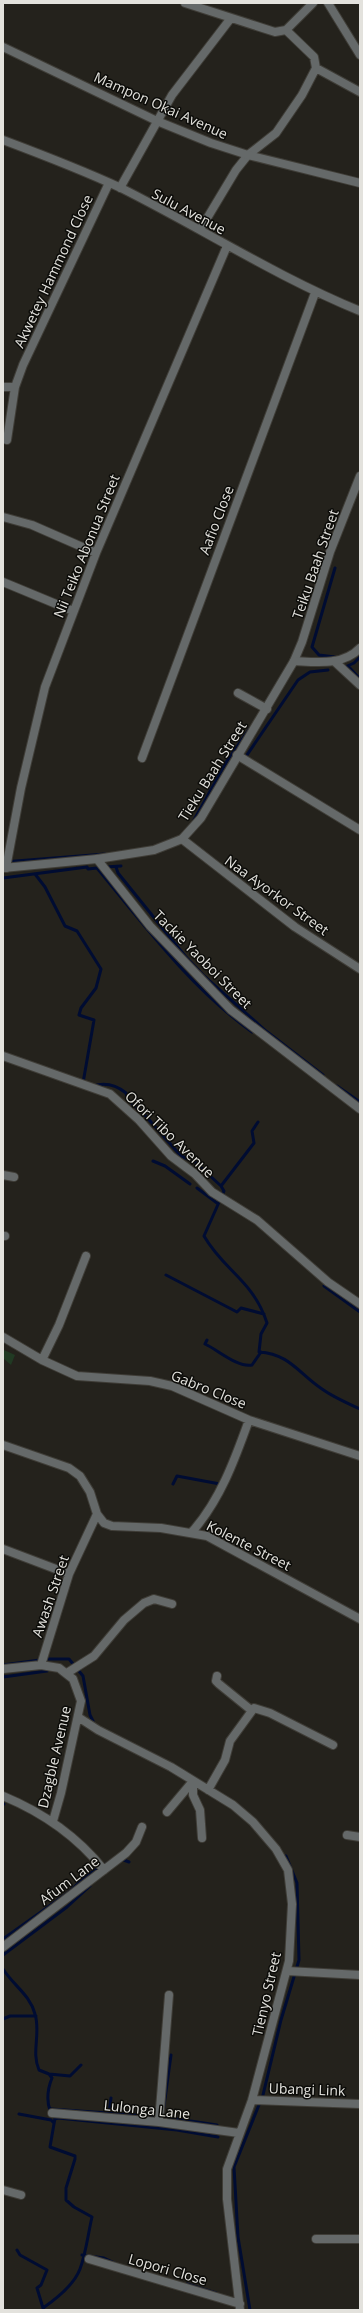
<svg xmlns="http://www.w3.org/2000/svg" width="363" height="2313" font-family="'Open Sans',sans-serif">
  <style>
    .green { fill: #213a23 }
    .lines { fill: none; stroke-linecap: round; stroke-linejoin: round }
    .stream { stroke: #000c32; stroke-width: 3 }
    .minor-casing { stroke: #3f3d37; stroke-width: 10 }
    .tertiary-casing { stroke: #3f3d37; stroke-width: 10 }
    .minor { stroke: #656969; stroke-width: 8 }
    .tertiary { stroke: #656969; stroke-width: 8 }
    .labels { text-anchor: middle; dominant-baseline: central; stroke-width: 3; stroke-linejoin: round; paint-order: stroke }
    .street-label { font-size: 14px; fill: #e3e2dd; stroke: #0c0c09 }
  </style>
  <rect width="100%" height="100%" fill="#24221c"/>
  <!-- green -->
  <path class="green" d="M4,1350L15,1355L11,1365L3,1358Z"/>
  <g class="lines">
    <!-- stream -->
    <path class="stream" d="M335,657L319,655L312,647L335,568
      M348,666L360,679
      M343,668L354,663L360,657
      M247,755L298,680L310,672L328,670
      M194,820L227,761L250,728
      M3,862L105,854
      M105,867L121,866
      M116,867L118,873L185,956L203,975L266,1031L323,1075
      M97,868C144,925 191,988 252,1032
      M35,874L45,887L65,926L77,931L101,969L96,988L81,1008L79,1015L94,1020L83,1083
      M3,878L87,867L88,869L97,868
      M93,1086C106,1082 116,1085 126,1093L127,1099L143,1113L181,1156L195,1162L221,1186L224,1191L204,1236C224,1271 253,1280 267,1323L261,1334L259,1352C290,1354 299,1374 322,1389C333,1397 347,1403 360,1409
      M337,1086L360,1102
      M153,1161L165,1166L190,1184
      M221,1186L254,1143L252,1131L258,1122
      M197,1188L217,1203
      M166,1275L237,1312L241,1308L264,1314
      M324,1286L360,1312
      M207,1340L205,1344C218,1350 238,1368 252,1365L261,1352
      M173,1484L177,1476L220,1484
      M3,1665L47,1659H69L83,1676L90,1715L93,1721
      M3,1677L47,1671
      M3,1804H4
      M121,1859L129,1862
      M3,1939L69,1892L87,1875L109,1862
      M3,1955L67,1907L90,1886
      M3,1969C14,1986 30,1995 35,2014C41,2033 31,2052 39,2070L49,2074L70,2076L81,2065
      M3,2019L10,2016H36
      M51,2109L164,2117L217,2125
      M109,2113L111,2098
      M163,2113L171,2055
      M19,2114L51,2120L54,2123L55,2119L58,2118L177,2130L218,2137
      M17,2250L20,2255L47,2270L41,2285L37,2288L43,2308
      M82,2255L104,2258L119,2265
      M187,2284L216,2293
      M44,2310L43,2308C56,2299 74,2285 80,2269C86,2253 88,2234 92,2217L74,2207L66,2200V2188L75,2159V2156L50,2147L55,2118C45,2107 47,2090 52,2078L49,2074
      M250,2310L238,2237L234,2167L263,2095L281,2020L299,1960L297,1883L286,1856"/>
    <defs>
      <path id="minor" d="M185,3L275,32L286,30L313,3
        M316,68L360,92
        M3,140C43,155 82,170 121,188C201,228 277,277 360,311
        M120,188L172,95L231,18
        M200,230L236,170L248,155L276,133L302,95L316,68L314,57L286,30
        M3,387H15
        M7,440L15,387L23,365L109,183
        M3,517L32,525L96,553
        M3,582L73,611
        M294,661L302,642L330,552L360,476
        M334,661L360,685
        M238,693L267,709
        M237,755L360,830
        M142,758L315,293
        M182,839L295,927L360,969
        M97,859L150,926L231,1010L360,1109
        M6,868L21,788L45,687L96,553L227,246
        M3,1056L110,1094L139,1120L171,1156L195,1174L212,1192L257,1220L328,1282L360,1304
        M3,1175L14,1177
        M3,1236H5
        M3,1337L42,1360L77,1376L150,1381L172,1386L249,1420L360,1456
        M42,1360L59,1325L86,1256
        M3,1445L69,1468L80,1476L90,1492L97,1514L104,1523L112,1526L161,1528L207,1536L360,1619
        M191,1533C220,1501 235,1459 249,1420
        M3,1549L69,1574
        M41,1665L69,1574L97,1514
        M3,1669L41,1665L59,1668L73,1679L81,1701L61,1793L53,1821
        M67,1673L94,1656L124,1620L144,1603L154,1599L172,1604
        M217,1676L216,1681L219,1684L251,1710
        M78,1717L98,1730L171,1767L233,1805L253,1822L276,1849L288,1870L292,1904L289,1961L252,2100L227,2169V2199L240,2310
        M193,1781V1795L200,1810L202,1838
        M208,1790L225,1760L230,1741L254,1708L270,1713L333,1745
        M3,1796C44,1813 77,1836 104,1870
        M167,1812L193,1781
        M347,1835L360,1837
        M3,1947L126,1853L136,1842L142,1827
        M287,1971L360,1975
        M252,2100L360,2104
        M52,2113L159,2122L239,2133
        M159,2122L169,1995
        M3,2190L21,2195
        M316,2239H360
        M89,2259L240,2304"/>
      <path id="tertiary" d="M328,3L360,55
        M3,47L157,121L211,143L248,155L360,183
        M3,868L97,859L154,850L182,839L201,818L294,661C317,662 343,666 360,648"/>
    </defs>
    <!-- minor casing -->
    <use href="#minor" class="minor-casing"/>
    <!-- tertiary casing -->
    <use href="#tertiary" class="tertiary-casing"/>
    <!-- minor -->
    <use href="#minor" class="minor"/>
    <!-- tertiary -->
    <use href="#tertiary" class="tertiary"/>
  </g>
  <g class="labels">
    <!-- street labels -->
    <g class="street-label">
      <text transform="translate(161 105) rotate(24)">Mampon Okai Avenue</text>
      <text transform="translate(189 211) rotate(28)">Sulu Avenue</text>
      <text transform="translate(53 271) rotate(-65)">Akwetey Hammond Close</text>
      <text transform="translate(216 520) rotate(-69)">Aafio Close</text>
      <text transform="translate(86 546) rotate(-68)">Nii Teiko Abonua Street</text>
      <text transform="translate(315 564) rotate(-71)">Teiku Baah Street</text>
      <text transform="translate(212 771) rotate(-58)">Tieku Baah Street</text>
      <text transform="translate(277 895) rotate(36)">Naa Ayorkor Street</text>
      <text transform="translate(203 959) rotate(45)">Tackie Yaoboi Street</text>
      <text transform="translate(170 1134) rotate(44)">Ofori Tibo Avenue</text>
      <text transform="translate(209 1389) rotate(22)">Gabro Close</text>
      <text transform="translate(249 1545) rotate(27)">Kolente Street</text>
      <text transform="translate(50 1596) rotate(-71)">Awash Street</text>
      <text transform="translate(54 1757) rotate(-77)">Dzagble Avenue</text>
      <text transform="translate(69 1880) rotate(-37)">Afum Lane</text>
      <text transform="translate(266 1994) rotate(-77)">Tienyo Street</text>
      <text transform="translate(307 2089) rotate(2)">Ubangi Link</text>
      <text transform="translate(147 2109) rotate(6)">Lulonga Lane</text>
      <text transform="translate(168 2269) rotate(16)">Lopori Close</text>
    </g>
  </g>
  <!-- border -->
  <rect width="363" height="2313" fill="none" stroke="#e3e2dd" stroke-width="8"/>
</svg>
